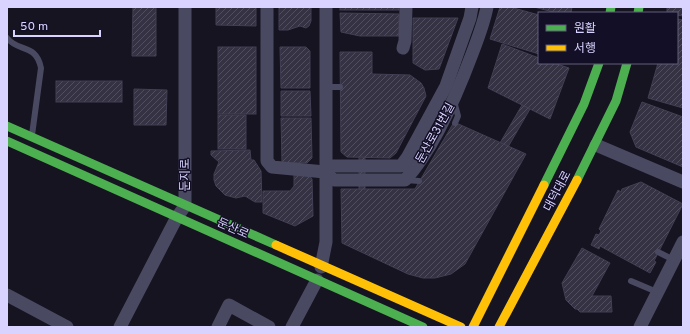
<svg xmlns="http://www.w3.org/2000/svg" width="690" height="334" viewBox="0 0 690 334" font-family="Overpass,'Noto Sans KR',sans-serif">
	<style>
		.building { fill: url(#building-hatch); stroke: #433f54 }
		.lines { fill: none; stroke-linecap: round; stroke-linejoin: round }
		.lane { stroke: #4a4962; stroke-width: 6 }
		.street { stroke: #4a4962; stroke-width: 13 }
		.fast { stroke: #4caf50; stroke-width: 9 }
		.slow { stroke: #ffc107; stroke-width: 9 }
		.labels { text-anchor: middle; stroke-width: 3; stroke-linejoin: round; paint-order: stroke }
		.street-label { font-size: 12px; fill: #d9d4ff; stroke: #130f26 }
	</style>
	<defs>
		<pattern id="building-hatch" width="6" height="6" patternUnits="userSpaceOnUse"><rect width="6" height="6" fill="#343243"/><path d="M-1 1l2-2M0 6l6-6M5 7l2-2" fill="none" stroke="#514f5f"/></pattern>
	</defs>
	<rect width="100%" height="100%" fill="#161421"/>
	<g class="building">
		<path d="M133,7H156V56H132Z"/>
		<path d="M216,7H256V26L216,25Z"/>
		<path d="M279,7H311V21L309,26L306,28L300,26L288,30H279Z"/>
		<rect x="340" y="7" width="59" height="3"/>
		<path d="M500,7H510L539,15V54L490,39Z"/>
		<path d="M534,7H572L571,13H557Z"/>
		<path d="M667,7H683V16L677,15V13H667Z"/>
		<path d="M340,13L399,14V36H360L341,32Z"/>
		<path d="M413,18H458L439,69L425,70L413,63Z"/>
		<path d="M677,19L683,20V108L648,98L658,63H677Z"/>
		<path d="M502,44L539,58V63H554L569,68L550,119L488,88Z"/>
		<rect x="218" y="47" width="38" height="67"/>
		<path d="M280,47H306L310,51V88H281Z"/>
		<path d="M340,52H372V74L410,75L421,83L424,88L426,96L396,153L390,158L347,157L341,152Z"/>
		<rect x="56" y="81" width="66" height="21"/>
		<path d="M134,89L167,90L166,125H134Z"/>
		<path d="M281,91H310L311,116H281Z"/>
		<path d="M642,102L683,117V167L636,147L630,132Z"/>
		<path d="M522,105L530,109L508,147L500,143Z"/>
		<rect x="218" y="115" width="28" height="34"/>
		<path d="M281,118H311L312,158L307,163H282Z"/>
		<path d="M454,122L526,154L465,264L451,274L435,278H423L408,274L342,243L341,189H415Z"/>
		<path d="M250,150L251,160H254L261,171L262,202H255L245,196L236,198L225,195L216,186L214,180V174L219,162L211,155V151Z"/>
		<rect x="359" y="157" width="6" height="32"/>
		<path d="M294,173H307L312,179L313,216L295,226L263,213V191H290L294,186Z"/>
		<path d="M641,182L683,204L654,261L656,262L650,273L600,246L599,249L591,245L596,234L599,235L601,231L599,229L618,190L621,192L622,189Z"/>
		<path d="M582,248L610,263L592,296H611L612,312H580L577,309H575L566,300L562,283Z"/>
	</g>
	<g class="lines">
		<g class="lane">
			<path d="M7,38C19,53 36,43 41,68L32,135"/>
			<path d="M326,87H340"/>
			<path d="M454,101L458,116L455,123"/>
			<path d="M406,180L419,181"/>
			<path d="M658,252L674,260"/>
			<path d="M631,281L657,292"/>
		</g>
		<g class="street">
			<path d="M267,7V161L272,167L325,172"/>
			<path d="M403,48L405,41L406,7"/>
			<path d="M596,145L683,182"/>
			<path d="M325,172L334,180H405C434,149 457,94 472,54C478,38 484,23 487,7"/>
			<path d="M325,172L333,166H401L407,158L446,86L470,18L472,7"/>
			<path d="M321,267L326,242V7"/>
			<path d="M7,295L67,327"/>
			<path d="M120,327L177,217L185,206V7"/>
			<path d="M218,327L229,305L269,327"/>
			<path d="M292,327L317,280"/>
			<path d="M640,327L683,242"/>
		</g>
		<g class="fast">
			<path d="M610,13L611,7"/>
			<path d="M638,13L639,7"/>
			<path d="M7,126L276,245"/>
			<path d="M7,141L423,327"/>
			<path d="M577,180L616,101L627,63"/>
			<path d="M544,185L584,104L599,63"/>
		</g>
		<g class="slow">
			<path d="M276,245L461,327"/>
			<path d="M473,327L544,185"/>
			<path d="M499,327L577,180"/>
		</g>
	</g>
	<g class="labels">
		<g class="street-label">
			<text transform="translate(435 133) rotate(-61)" y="4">둔산로31번길</text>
			<text transform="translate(185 175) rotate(-90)" y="4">둔지로</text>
			<text transform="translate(557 191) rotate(-62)" y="4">대덕대로</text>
			<text transform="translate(233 228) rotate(24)" y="4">둔산로</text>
		</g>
	</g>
	<rect width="690" height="334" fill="none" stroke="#d9d4ff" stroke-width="16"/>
	<rect x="538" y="12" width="140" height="52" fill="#130f26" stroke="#625e7d"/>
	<rect x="546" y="25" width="20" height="6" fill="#4caf50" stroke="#625e7d"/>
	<text x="574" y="32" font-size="12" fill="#d9d4ff">원활</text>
	<rect x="546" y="45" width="20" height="6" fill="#ffc107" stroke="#625e7d"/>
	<text x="574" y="52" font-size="12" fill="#d9d4ff">서행</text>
	<path d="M14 30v6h86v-6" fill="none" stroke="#d9d4ff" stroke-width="2"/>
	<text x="20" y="30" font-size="12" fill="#d9d4ff" stroke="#130f26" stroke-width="3" paint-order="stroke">50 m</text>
</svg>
